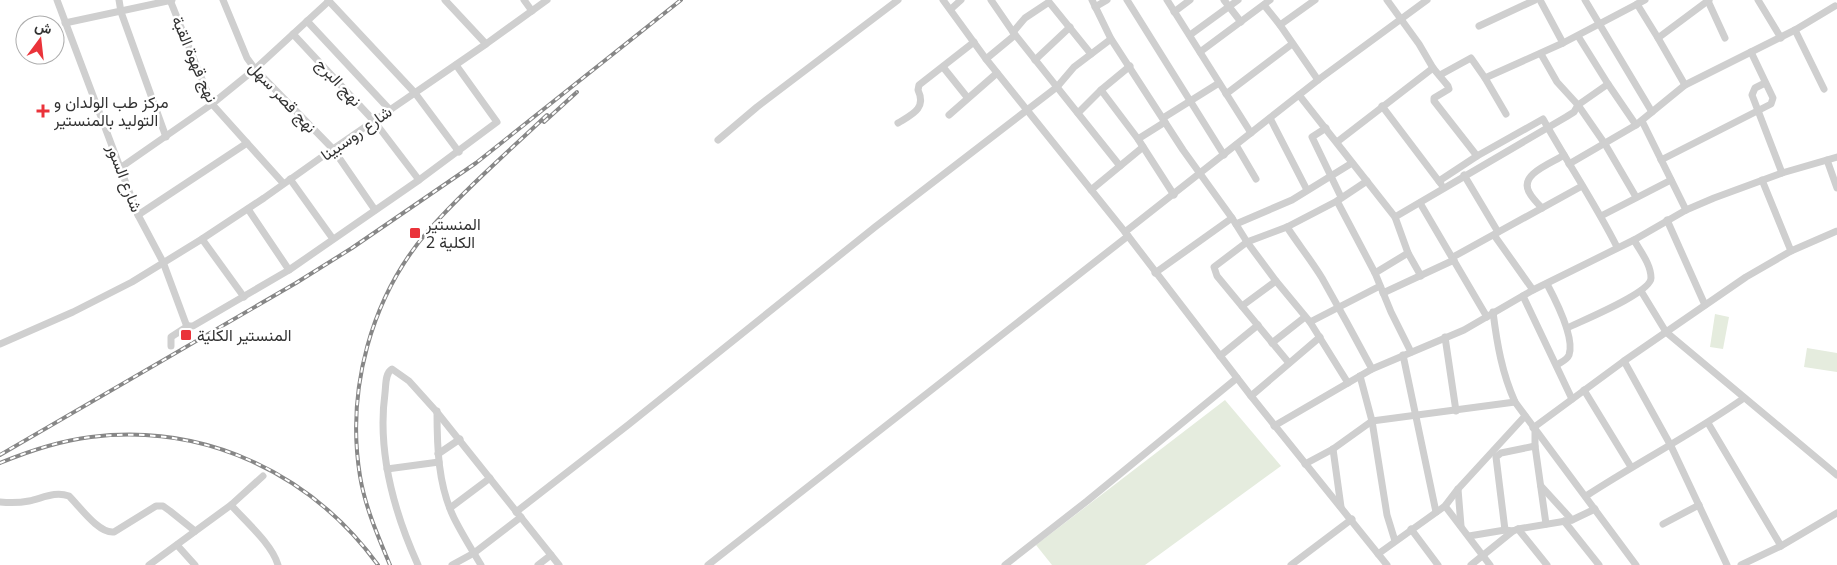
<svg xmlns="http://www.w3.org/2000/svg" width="1837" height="565" viewBox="0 0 1837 565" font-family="'Noto Sans',Vazirmatn,sans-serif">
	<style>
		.grass { fill: #e5ecde }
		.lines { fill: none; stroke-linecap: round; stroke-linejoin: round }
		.minor { stroke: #cfcfcf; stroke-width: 7 }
		.rail-casing { stroke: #878787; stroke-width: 4 }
		.rail { stroke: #fff; stroke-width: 2; stroke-dasharray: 5.5; stroke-linecap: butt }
		.poi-dot { fill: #ea333a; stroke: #fff; stroke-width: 2 }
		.labels { text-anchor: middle; stroke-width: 5; stroke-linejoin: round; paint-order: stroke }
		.street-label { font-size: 16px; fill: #323232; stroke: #fff }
		.poi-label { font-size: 16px; fill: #323232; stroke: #fff; text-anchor: start }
	</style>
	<rect width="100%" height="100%" fill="#fff"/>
	<g class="grass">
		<path d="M1715,314L1729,317L1723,349L1710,347Z"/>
		<path d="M1807,348L1837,353V372L1804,367Z"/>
		<path d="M1225,400L1281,466L1145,565H1052L1036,545Z"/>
	</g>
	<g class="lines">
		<g class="minor">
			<path d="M57,0L138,215L163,262L186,324L188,326"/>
			<path d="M119,0L121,12L166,137"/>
			<path d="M170,0L212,104L283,183"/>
			<path d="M223,0L247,58L255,69L333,149L375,210"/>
			<path d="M328,0L415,93L459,152"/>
			<path d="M445,0L486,44"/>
			<path d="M524,0L532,11"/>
			<path d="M943,0L986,59L1125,232L1251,396L1387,565"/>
			<path d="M991,0L1013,32L1120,166"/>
			<path d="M1092,0L1111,39L1183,150L1232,218L1247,242L1276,281L1310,322L1348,383"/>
			<path d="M1127,0L1224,155"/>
			<path d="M1167,0L1251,133"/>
			<path d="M1224,0L1241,22"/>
			<path d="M1387,0L1419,44L1433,68L1448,86L1449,89L1434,98V101L1477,156"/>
			<path d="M1540,0L1563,43"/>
			<path d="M1585,0L1652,112"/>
			<path d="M1758,0L1781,38"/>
			<path d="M1708,1L1725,38"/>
			<path d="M1637,4L1658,38L1685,85"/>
			<path d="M1264,5L1280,25L1318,80"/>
			<path d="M1095,7L1107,0"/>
			<path d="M951,9L961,0"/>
			<path d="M1174,12L1190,0"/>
			<path d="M307,21L390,110"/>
			<path d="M65,23L172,0"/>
			<path d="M1280,25L1315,0"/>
			<path d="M1479,26L1535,0"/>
			<path d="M1795,30L1824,89"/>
			<path d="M1013,32L1025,18L1049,2L1091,54"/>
			<path d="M293,34L374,121L419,180"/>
			<path d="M1190,35L1238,0"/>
			<path d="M1578,36L1608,84L1636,125"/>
			<path d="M1658,38L1709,0"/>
			<path d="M1200,52L1270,0"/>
			<path d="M1541,54L1557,82L1578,105L1605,144L1636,197"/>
			<path d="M986,59L1015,35"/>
			<path d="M1035,60L1070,27"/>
			<path d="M943,67L967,97"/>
			<path d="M1440,75L1471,58L1485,78L1563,43L1645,0"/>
			<path d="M1485,78L1506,114"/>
			<path d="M1765,83L1755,88L1752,95L1782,173"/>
			<path d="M1101,90L1138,139L1174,195"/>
			<path d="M1226,94L1292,44"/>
			<path d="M1299,95L1395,217L1408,253L1421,276"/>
			<path d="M1382,106L1441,184"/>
			<path d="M1078,113L1101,90L1130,66"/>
			<path d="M949,115L997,73"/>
			<path d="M1163,118L1219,83"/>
			<path d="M1270,118L1307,190"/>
			<path d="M1642,121L1686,210"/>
			<path d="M898,123C911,115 927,109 918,90L919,85L974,42"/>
			<path d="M1326,128L1312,137L1341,197"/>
			<path d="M1138,139L1165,122"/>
			<path d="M718,140L757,107L898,0"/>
			<path d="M1337,142L1433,68"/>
			<path d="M1236,145L1256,179"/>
			<path d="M1661,160L1771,104L1773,98L1751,52"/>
			<path d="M1827,160L1837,188"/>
			<path d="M1569,164L1636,125L1685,85L1795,30L1835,6"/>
			<path d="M120,168L212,104L255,69L329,1"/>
			<path d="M1464,175L1498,232"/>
			<path d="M290,179L333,239"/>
			<path d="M1762,180L1791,251"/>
			<path d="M1439,181L1477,156L1543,119C1567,162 1595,203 1617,247"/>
			<path d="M1091,190L1143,147"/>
			<path d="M1337,201L1375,273L1391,312L1411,352"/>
			<path d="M1420,203L1487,317"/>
			<path d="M1542,208C1537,203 1532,198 1529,192C1519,174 1552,163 1564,155"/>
			<path d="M248,209L289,270"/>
			<path d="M138,215L247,143"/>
			<path d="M1601,216L1671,180"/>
			<path d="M1395,217L1566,117L1574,112L1578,105L1608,84"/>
			<path d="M1667,220L1705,305"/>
			<path d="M1236,224L1292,200L1352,163"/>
			<path d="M1287,227C1298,244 1311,260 1322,278C1339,308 1356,339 1372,369"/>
			<path d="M1125,232L1318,80L1427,0"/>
			<path d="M1494,235L1533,290"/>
			<path d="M202,239L244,297"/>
			<path d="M1453,257L1582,186"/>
			<path d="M1155,273L1232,218"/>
			<path d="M1375,273L1408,253"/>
			<path d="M1547,284C1555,299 1575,338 1569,355C1567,360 1561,362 1557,365"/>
			<path d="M1641,291L1666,332L1837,475"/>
			<path d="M1383,293L1454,260"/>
			<path d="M1523,296L1572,399"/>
			<path d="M1242,306L1276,281"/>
			<path d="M1493,312C1497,344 1502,373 1515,402L1636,565"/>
			<path d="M1310,322L1380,286"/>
			<path d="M1567,328C1581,321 1651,293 1651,278C1651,264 1640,251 1634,240"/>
			<path d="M1445,337L1456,411"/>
			<path d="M1272,343L1305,317"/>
			<path d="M0,344L73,312L132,282L202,239L264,198L333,149L486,44L547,0"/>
			<path d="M171,346V337L188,326H193L289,270L419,180L497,122L456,65"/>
			<path d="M1403,355L1436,512"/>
			<path d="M1220,356L1258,325"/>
			<path d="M1624,361L1671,446L1727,565"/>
			<path d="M1289,363L1217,276L1214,267L1247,242L1287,227L1337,201L1367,181"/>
			<path d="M1360,376L1372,421L1387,515L1395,541"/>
			<path d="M1584,390L1631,467"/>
			<path d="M1251,396L1320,337"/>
			<path d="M437,411C437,447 438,485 454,518C462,534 472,550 481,565"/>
			<path d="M1708,423L1781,546"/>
			<path d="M1274,426L1372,369L1464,330L1533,290L1634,240L1686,210L1714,198L1782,173L1837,157"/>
			<path d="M1533,428L1624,361L1746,277L1791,251L1837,231"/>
			<path d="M1535,430V446L1546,524"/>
			<path d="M1333,449L1341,507"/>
			<path d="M438,454L460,439"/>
			<path d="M1305,464L1333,449L1372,421L1515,402"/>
			<path d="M387,469L439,462"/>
			<path d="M1541,486L1572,520"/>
			<path d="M1458,489L1461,526"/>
			<path d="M1586,496C1638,462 1693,434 1744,398"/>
			<path d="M0,502C10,503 19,503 29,501C43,498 55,491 69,496C80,507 99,534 114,532L156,506H163L170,511L195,531"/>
			<path d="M231,505C246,522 272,544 278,565"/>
			<path d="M1445,506L1490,565"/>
			<path d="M450,508L490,478"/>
			<path d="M516,512L628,425L875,227L1057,87L1074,67L1111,39"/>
			<path d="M1564,521L1599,565"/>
			<path d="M1663,524L1699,505"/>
			<path d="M1411,529L1438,565"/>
			<path d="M1518,529L1547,565"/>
			<path d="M1505,530L1496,457L1501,453L1535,446"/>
			<path d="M1469,536L1505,530L1513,531L1518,529L1572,520L1595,509"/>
			<path d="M177,545L195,565"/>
			<path d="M1378,554L1445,506L1458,489L1525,416"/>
			<path d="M149,565L231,505L263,476"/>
			<path d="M418,565C394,512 377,452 385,393C386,385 385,373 392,369L409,381L436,411L559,565"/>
			<path d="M452,565L474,553L521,517"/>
			<path d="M538,565L551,555"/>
			<path d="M708,565L1128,236"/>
			<path d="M1005,565L1087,501L1237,378"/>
			<path d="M1291,565L1352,519"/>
			<path d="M1471,565L1513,531"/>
			<path d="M1741,565L1781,546L1837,513"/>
		</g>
		<defs>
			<g id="rail">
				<path d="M544,122L577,92"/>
				<path d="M0,455L296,283L352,248L476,163L681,0"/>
				<path d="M0,463C29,451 59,441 91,437C204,423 311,473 378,565"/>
				<path d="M390,565C378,536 365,507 360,476C346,390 371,297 428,231C464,190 507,153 547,115"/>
			</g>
		</defs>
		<use href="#rail" class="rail-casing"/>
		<use href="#rail" class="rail"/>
	</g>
	<g class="poi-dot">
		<path d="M40.5 103.5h5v5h5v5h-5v5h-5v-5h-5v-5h5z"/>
		<rect x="409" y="227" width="12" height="12" rx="2.5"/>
		<rect x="180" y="329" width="12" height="12" rx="2.5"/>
	</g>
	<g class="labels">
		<g class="street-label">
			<text transform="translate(195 59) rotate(67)" y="6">نهج قهوة القبة</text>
			<text transform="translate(339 82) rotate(47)" y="6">نهج البرج</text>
			<text transform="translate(283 97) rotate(47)" y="6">نهج قصر سهل</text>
			<text transform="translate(356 133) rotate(-35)" y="6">شارع روسبينا</text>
			<text transform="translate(125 178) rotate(69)" y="6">شارع السور</text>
		</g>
		<g class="poi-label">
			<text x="54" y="108">مركز طب الولدان و<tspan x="54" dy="18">التوليد بالمنستير</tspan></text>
			<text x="426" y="230">المنستير<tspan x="426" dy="18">الكلية 2</tspan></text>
			<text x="197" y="341">المنستير الكلية</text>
		</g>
	</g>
	<g transform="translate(40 40) rotate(15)"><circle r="24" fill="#ffffff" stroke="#adadad"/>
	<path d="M0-4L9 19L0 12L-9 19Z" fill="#ea333a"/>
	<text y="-8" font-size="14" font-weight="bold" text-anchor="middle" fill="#323232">ش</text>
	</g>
</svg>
